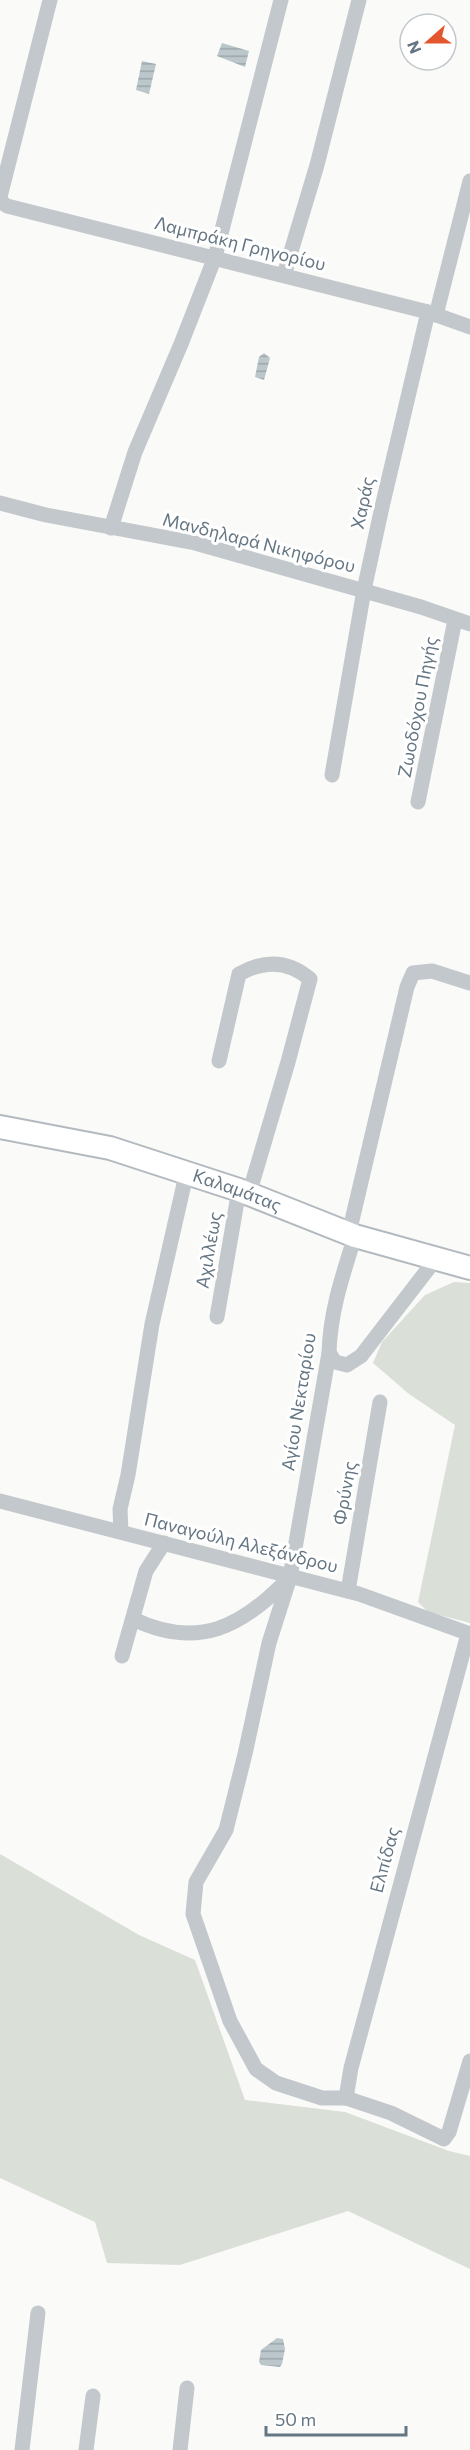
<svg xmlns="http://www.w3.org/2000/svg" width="470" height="2450" viewBox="0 0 470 2450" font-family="Commissioner,sans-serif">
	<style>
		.green { fill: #dadfd7 }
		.water { fill: url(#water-rules) }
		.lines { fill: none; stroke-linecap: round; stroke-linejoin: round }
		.secondary-casing { stroke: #b3babf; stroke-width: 26 }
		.street { stroke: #c3c8cc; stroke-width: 15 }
		.secondary { stroke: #fff; stroke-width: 22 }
		.labels { text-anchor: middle; stroke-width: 6; stroke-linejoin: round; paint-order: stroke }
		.street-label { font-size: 18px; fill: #657683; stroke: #fff }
	</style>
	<defs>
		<pattern id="water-rules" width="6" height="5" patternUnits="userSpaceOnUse" patternTransform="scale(1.5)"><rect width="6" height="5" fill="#bbc7cb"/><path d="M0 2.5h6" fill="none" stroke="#9ca6aa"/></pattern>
	</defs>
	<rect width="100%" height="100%" fill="#fafaf8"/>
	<g class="green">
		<path d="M454,1282L470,1283V1623L428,1612L418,1602L455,1425L409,1394L373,1363L382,1342L425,1295Z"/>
		<path d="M0,1854L139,1935L195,1960L245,2100L345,2112L449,2151L470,2156V2269L348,2211L180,2265L107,2263L95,2222L0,2178Z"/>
	</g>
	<g class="water">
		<path d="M222,43L249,51L245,67L217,56Z"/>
		<path d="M142,61L156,64L149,94L136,90Z"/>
		<path d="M264,353L270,358L264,380L255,377L259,357Z"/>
		<path d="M277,2338L283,2339L285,2349L282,2364L280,2367L261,2365L259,2362L261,2350Z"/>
	</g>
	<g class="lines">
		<defs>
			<g id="secondary">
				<path id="s1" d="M0,1127L110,1148L239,1190L355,1236L470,1268"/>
			</g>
		</defs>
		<use href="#secondary" class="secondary-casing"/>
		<g class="street">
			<path d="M0,197L50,0"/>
			<path d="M0,201L7,206L428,312L470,327"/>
			<path d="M284,275L317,165L359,0"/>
			<path d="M436,315L470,181"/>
			<path d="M0,503L46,515L195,543L421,607L470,624"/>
			<path d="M111,528L135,452L181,344L215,257L281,0"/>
			<path d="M332,775L364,590L382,507L428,312"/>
			<path d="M418,802L455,620"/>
			<path d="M219,1061L239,974C264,960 288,960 310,979L288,1062L249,1194"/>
			<path d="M349,1233L407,987L413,973L432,971L470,983"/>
			<path d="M355,1236C343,1274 330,1312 329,1353L290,1577L269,1643L245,1754L226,1830L196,1882L193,1914L230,2021L256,2069L276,2083L322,2098H346L391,2113L444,2139L449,2132L470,2061"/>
			<path d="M217,1317L239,1190"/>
			<path d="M329,1353L335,1362L347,1365L361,1356L435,1260"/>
			<path d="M0,1501L359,1594L470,1634"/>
			<path d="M121,1532L120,1509L128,1475L152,1324L187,1171"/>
			<path d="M348,1591L380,1402"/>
			<path d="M133,1619C198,1650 242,1627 288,1579"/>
			<path d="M122,1656L146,1571L164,1543"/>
			<path d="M346,2098L351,2068L468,1634"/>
			<path d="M22,2450L38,2313"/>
			<path d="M86,2450L93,2396"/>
			<path d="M180,2450L187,2388"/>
		</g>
		<use href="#secondary" class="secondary"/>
	</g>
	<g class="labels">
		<g class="street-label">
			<text transform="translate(240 244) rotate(14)" y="6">Λαμπράκη Γρηγορίου</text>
			<text transform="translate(363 503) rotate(-78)" y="6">Χαράς</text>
			<text transform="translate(259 543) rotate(14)" y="6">Μανδηλαρά Νικηφόρου</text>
			<text transform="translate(418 707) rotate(-79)" y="6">Ζωοδόχου Πηγής</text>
			<text dy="6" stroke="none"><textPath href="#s1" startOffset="246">Καλαμάτας</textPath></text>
			<text transform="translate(209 1250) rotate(-80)" y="6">Αχιλλέως</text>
			<text transform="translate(299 1402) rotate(-81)" y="6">Αγίου Νεκταρίου</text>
			<text transform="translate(345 1493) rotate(-80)" y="6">Φρύνης</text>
			<text transform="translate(241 1543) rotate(14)" y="6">Παναγούλη Αλεξάνδρου</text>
			<text transform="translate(385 1860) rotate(-75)" y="6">Ελπίδας</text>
		</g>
	</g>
	<g transform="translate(428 42) rotate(249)"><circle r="28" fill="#ffffff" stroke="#c1c8cd" stroke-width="1.5"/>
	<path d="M0-4.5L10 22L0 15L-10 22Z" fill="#e4572e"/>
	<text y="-9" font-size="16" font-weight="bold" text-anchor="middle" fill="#657683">N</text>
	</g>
	<path d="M266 2426v9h140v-9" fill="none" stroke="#657683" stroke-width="3"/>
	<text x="275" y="2426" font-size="18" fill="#657683" stroke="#ffffff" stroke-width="4.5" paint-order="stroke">50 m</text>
</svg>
